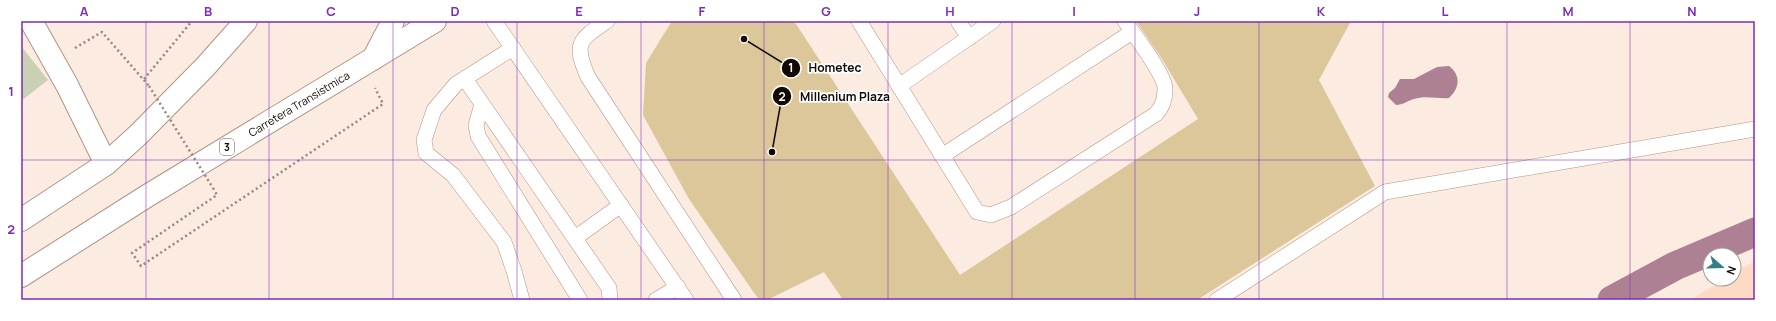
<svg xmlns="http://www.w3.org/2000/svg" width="1776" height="321" viewBox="0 0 1776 321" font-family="Manrope,sans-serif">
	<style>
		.built { fill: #fddac4 }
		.green { fill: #cad0b3 }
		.water { fill: #ae8094 }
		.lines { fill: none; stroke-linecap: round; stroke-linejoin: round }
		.canal { stroke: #ae8094; stroke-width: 29 }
		.building { fill: #dcc79b }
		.lane-casing { stroke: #af9584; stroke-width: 16 }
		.street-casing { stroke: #af9584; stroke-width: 24 }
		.primary-casing { stroke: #af9584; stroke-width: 24 }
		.path { stroke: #95877f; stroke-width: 2.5; stroke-dasharray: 2 3; stroke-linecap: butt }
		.lane { stroke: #fff; stroke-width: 15 }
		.street { stroke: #fff; stroke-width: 22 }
		.primary { stroke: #fff; stroke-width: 22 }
		.path-bridge { stroke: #95877f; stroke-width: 2.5; stroke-dasharray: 2 3; stroke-linecap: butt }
		.grid { fill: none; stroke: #7b2cbf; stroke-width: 1; stroke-opacity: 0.55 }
		.labels { text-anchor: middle; stroke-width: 3.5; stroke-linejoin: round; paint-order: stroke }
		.shield { fill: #fff; stroke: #59534f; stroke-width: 1 }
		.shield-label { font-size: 10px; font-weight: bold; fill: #120904 }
		.street-label { font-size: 11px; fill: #120904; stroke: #fff }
		.leader { fill: none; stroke: #120904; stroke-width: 1.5 }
		.callout-dot { fill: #120904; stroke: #fff; stroke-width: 1.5 }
		.mark-label { font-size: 12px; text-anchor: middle; font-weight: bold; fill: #fff }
		.callout-label { font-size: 12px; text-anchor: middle; font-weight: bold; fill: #120904; stroke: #fff; stroke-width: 3.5; stroke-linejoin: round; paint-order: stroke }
		.neatline { fill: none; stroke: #7b2cbf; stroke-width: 1.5 }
		.grid-label { font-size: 13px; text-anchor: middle; font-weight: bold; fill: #7b2cbf }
	</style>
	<rect width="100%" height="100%" fill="#fcebe1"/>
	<path class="built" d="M1755,261V300H1690L1725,279H1734V273Z"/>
	<path class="green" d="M21,46L48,80L21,101Z"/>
	<path class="water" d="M1449,66C1461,75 1460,88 1449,98C1438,99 1425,95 1414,99C1407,101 1403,105 1396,105L1388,97L1389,93L1395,88L1400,79H1414L1437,67Z"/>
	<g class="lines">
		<path class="canal" d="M1612,300L1675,266L1755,232"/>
	</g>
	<path class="building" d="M672,21H792L796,24L960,275L1198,119L1162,59L1136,21H1351L1319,80L1375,186L1197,300H843L824,272L767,300H759L689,199L643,115L646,63Z"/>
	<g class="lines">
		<defs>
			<g id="lane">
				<path d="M494,21L686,300"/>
				<path d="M607,21C579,40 573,43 588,77L734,300"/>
				<path d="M859,21L977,212L991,215L1011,207L1156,114C1163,106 1165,99 1165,88C1164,73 1134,35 1125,21"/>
				<path d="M958,21L969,38"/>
				<path d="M513,48L456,84L434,110L424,140L426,153L453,175L504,242L514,271L522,300"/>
				<path d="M465,79L609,288L610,300"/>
				<path d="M899,86L993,21"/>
				<path d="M482,104L476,125L478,136L580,300"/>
				<path d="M942,156L1132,32"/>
				<path d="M575,238L621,205"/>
				<path d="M656,300L678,287"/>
				<path d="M1217,300L1385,192L1755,129"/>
			</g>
			<path id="street" d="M31,21L67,85L106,164"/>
			<g id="primary">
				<path d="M373,59L393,21"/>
				<path d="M21,220L106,164L138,135L205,67L246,21"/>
				<path d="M21,276L147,196L435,21"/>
			</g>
		</defs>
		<use href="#lane" class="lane-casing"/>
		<use href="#street" class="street-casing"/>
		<use href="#primary" class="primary-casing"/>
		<g class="path">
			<path d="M75,48L102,32L149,86"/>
			<path d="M144,79L192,21"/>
			<path d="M213,188L217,195L132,253L141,266L383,104L375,88"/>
		</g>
		<use href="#lane" class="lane"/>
		<use href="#street" class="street"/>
		<use href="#primary" class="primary"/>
		<path class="path-bridge" d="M149,86L213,188"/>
	</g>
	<path class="grid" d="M146,21V300M269,21V300M393,21V300M517,21V300M641,21V300M764,21V300M888,21V300M1012,21V300M1135,21V300M1259,21V300M1383,21V300M1507,21V300M1630,21V300M21,160H1755"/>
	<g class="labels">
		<rect class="shield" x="220" y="139" width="14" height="16" rx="3"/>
		<g class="shield-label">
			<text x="227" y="151">3</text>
		</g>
		<g class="street-label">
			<text transform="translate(299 104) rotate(-31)" y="4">Carretera Transístmica</text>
		</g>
	</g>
	<path class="leader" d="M744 39L791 68M772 152L782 96"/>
	<g class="callout-dot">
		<circle cx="744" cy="39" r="4"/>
		<circle cx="772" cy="152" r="4"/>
		<circle cx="791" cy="68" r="10"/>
		<circle cx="782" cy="96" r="10"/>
	</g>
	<g class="mark-label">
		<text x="791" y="72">1</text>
		<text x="782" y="101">2</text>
	</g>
	<g class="callout-label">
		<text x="835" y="72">Hometec</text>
		<text x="845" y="101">Millenium Plaza</text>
	</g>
	<rect width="1776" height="321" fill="none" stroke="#ffffff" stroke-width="44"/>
	<g transform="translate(1722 267) rotate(110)"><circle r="19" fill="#ffffff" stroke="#a09d9b"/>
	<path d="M0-3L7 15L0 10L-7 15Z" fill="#377d88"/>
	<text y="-6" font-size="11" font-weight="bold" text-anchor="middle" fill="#120904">N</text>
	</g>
	<rect x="22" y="22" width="1732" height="277" class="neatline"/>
	<g class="grid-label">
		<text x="84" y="16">A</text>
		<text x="208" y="16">B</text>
		<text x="331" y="16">C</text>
		<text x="455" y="16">D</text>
		<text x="579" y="16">E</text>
		<text x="702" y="16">F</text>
		<text x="826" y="16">G</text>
		<text x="950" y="16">H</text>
		<text x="1074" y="16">I</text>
		<text x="1197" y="16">J</text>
		<text x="1321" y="16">K</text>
		<text x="1445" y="16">L</text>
		<text x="1568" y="16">M</text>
		<text x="1692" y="16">N</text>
		<text x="11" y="96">1</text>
		<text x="11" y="234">2</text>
	</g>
</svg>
